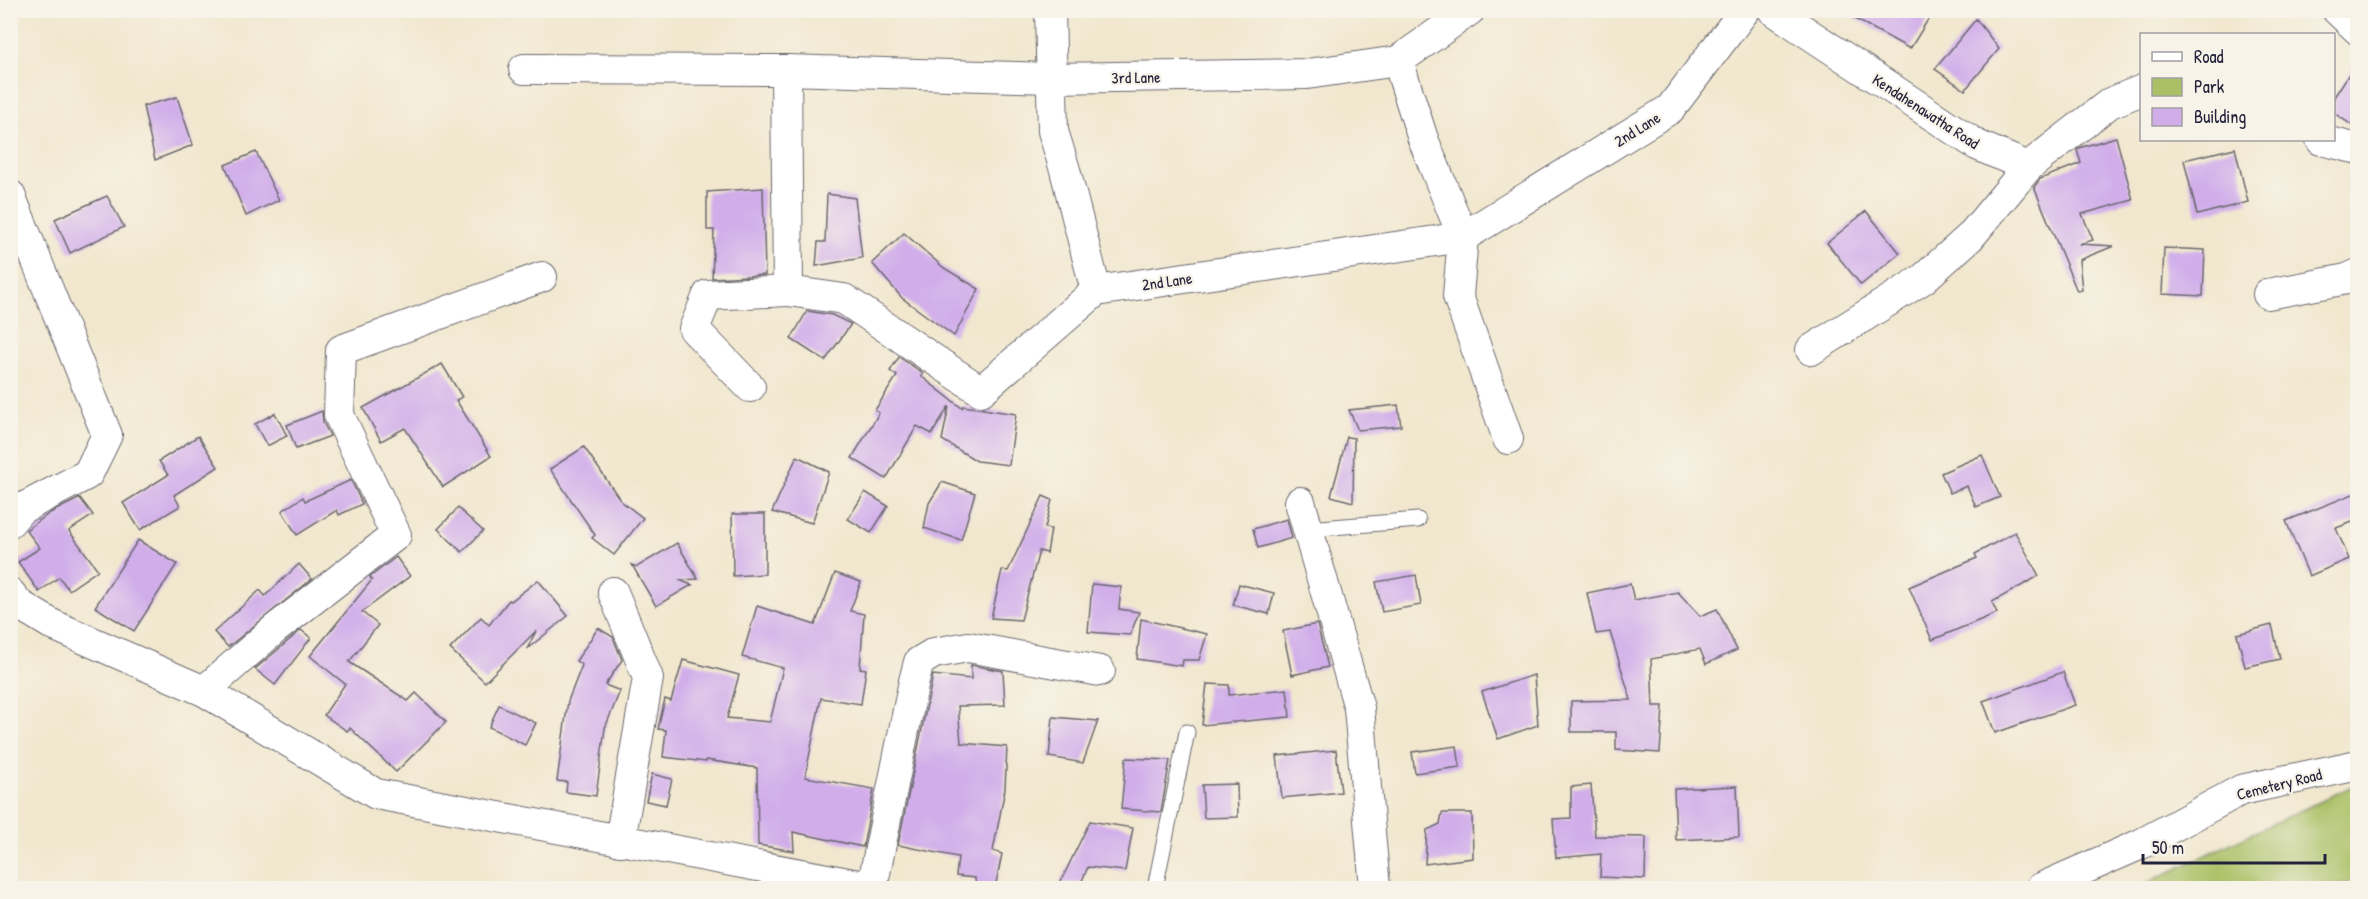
<svg xmlns="http://www.w3.org/2000/svg" width="2368" height="899" viewBox="0 0 2368 899" font-family="'Patrick Hand',sans-serif">
	<style>
		.green { fill: #aac065; stroke: #667150; stroke-width: 1.5 }
		.building { fill: #d1aeea }
		.lines { fill: none; stroke-linecap: round; stroke-linejoin: round }
		.lane-casing { stroke: #6a676e; stroke-width: 17 }
		.street-casing { stroke: #6a676e; stroke-width: 32 }
		.lane { stroke: #fff; stroke-width: 15 }
		.street { stroke: #fff; stroke-width: 30 }
		.labels { text-anchor: middle; stroke-width: 4.5; stroke-linejoin: round; paint-order: stroke }
		.street-label { font-size: 16px; fill: #22223b; stroke: #f7f3e8 }
	</style>
	<rect width="100%" height="100%" fill="#f7f3e8"/>
	<filter id="ink" filterUnits="userSpaceOnUse"><feTurbulence type="fractalNoise" baseFrequency=".0167" numOctaves="2"/><feDisplacementMap in="SourceGraphic" scale="12" xChannelSelector="R" yChannelSelector="G"/><feConvolveMatrix kernelMatrix="1 2 1 2 8 2 1 2 1" color-interpolation-filters="sRGB"/></filter>
	<filter id="wash" filterUnits="userSpaceOnUse"><feTurbulence type="fractalNoise" baseFrequency=".008" numOctaves="4" result="noise"/><feDisplacementMap in="SourceGraphic" scale="24" xChannelSelector="R" yChannelSelector="G"/><feGaussianBlur stdDeviation="1.35" result="paint"/><feColorMatrix in="noise" values="0 0 0 0 0 0 0 0 0 0 0 0 0 0 0 0 0 1.4 0 .05"/><feComposite in="paint" operator="in"/></filter>
	<g filter="url(#wash)">
		<rect width="100%" height="100%" fill="#f1e7ce"/>
		<path class="green" d="M2357,784V881L2323,888H2136Z"/>
		<g id="blocks">
			<g class="building">
				<path d="M1839,10H1934L1910,49Z"/>
				<path d="M1976,19L1999,49L1965,90L1935,69Z"/>
				<path d="M2358,60V129L2334,113V97Z"/>
				<path d="M177,97L193,145L155,160L143,106Z"/>
				<path d="M2116,137L2133,200L2082,214L2093,240L2079,244L2114,246L2079,260L2082,290L2077,291L2034,187L2040,179L2081,163L2077,150L2082,147Z"/>
				<path d="M2235,148L2248,202L2197,215L2184,160Z"/>
				<path d="M256,152L279,200L246,216L225,165Z"/>
				<path d="M763,188L765,275L712,278L714,230H707V192Z"/>
				<path d="M827,194L855,198L862,258L816,266L818,242H825Z"/>
				<path d="M107,196L124,227L70,253L55,219Z"/>
				<path d="M1866,211L1900,253L1861,285L1827,243Z"/>
				<path d="M904,233L944,268L979,289L954,336L902,298L872,263Z"/>
				<path d="M2164,248L2205,250L2203,296L2162,294Z"/>
				<path d="M807,311L832,315L851,324L825,361L791,339Z"/>
				<path d="M899,357L923,373L921,376L962,408L963,406L1016,414L1009,465L977,461L942,440L949,406L932,434L917,426L886,479L852,458L879,413L875,410L897,376L890,371Z"/>
				<path d="M442,364L462,397L456,400L491,456L443,487L405,428L381,441L363,408Z"/>
				<path d="M1398,405L1401,426L1358,430L1349,410Z"/>
				<path d="M322,411L323,422L330,436L296,449L287,425Z"/>
				<path d="M275,413L287,436L267,446L255,424Z"/>
				<path d="M198,436L218,467L174,495L180,506L140,530L123,503L168,475L159,461Z"/>
				<path d="M1347,437L1354,438L1353,502L1331,496Z"/>
				<path d="M584,447L621,501L643,518L614,555L592,538L595,535L550,469Z"/>
				<path d="M1982,455L2000,497L1976,507L1967,486L1950,493L1941,473Z"/>
				<path d="M797,456L829,472L812,523L772,512Z"/>
				<path d="M351,480L362,504L339,515L337,510L297,535L282,511L303,497L305,501Z"/>
				<path d="M942,482L975,493L961,540L924,528L929,503Z"/>
				<path d="M865,492L888,506L871,533L848,519Z"/>
				<path d="M2358,492V520L2336,528L2349,559L2309,576L2286,521Z"/>
				<path d="M1043,496L1052,500L1045,528L1051,529L1047,553L1039,551L1021,620L991,618L1002,570L1008,571Z"/>
				<path d="M80,498L93,515L69,531L98,570L69,590L59,577L39,592L18,562L40,548L26,530L50,513Z"/>
				<path d="M458,508L483,531L462,552L438,529Z"/>
				<path d="M732,514H765V574L733,576Z"/>
				<path d="M1287,519L1292,538L1258,548L1253,529Z"/>
				<path d="M2015,532L2039,576L1992,602L1997,613L1932,640L1909,587L1977,558L1975,554Z"/>
				<path d="M138,540L177,564L134,631L95,607Z"/>
				<path d="M677,543L698,579L679,580L692,585L656,606L632,565L637,567Z"/>
				<path d="M396,557L410,576L362,612L378,625L349,662L408,701L416,693L446,722L396,772L350,728L347,731L324,715L345,684L310,656L372,580L370,577Z"/>
				<path d="M299,564L312,579L228,647L214,632L260,590L265,596Z"/>
				<path d="M835,573L861,582L850,611L864,614L860,668L866,669L861,704L821,698L805,777L874,789L863,847L793,832L794,851L758,845L757,768L706,760V762L663,757L666,730L658,729L665,699L671,701L683,660L739,675L727,718L770,722L783,668L742,657L757,606L815,625Z"/>
				<path d="M1416,575L1421,605L1382,612L1376,582Z"/>
				<path d="M538,580L568,616L527,649L536,631L485,682L450,649L481,617L489,625L509,600L511,601Z"/>
				<path d="M1092,584L1121,587L1119,609L1139,612L1130,635L1088,632Z"/>
				<path d="M1239,584L1274,593L1269,614L1233,605Z"/>
				<path d="M1630,584L1634,600L1678,592L1700,616L1717,609L1737,650L1706,664L1700,649L1651,659L1653,706H1663L1660,753L1616,750V732H1571V701L1631,700L1610,632L1596,634L1587,593Z"/>
				<path d="M1141,619L1207,634L1199,660H1183L1182,666L1137,659Z"/>
				<path d="M1317,624L1328,667L1292,675L1283,631Z"/>
				<path d="M2272,625L2280,659L2245,667L2237,634Z"/>
				<path d="M598,628L613,637L622,660L605,685L620,691L605,728L596,796L566,792L567,782L557,781L568,701L582,665L576,661Z"/>
				<path d="M301,630L311,638L275,685L255,669Z"/>
				<path d="M971,665L1003,671L1005,705L958,706L961,743L1007,747L1005,789L993,851L1002,854L995,888H976L975,878L956,876L958,857L898,845L933,675L971,679Z"/>
				<path d="M2063,672L2075,705L1995,733L1983,701Z"/>
				<path d="M1534,675L1538,725L1498,739L1482,692Z"/>
				<path d="M1207,684L1229,685V695L1287,689L1290,717L1202,725Z"/>
				<path d="M499,705L536,723L525,745L489,727Z"/>
				<path d="M1053,717L1098,721L1083,763L1049,757Z"/>
				<path d="M1457,746L1460,767L1415,773L1412,752Z"/>
				<path d="M1336,750L1341,792L1282,798L1277,756Z"/>
				<path d="M1126,758L1170,760L1161,812L1121,809Z"/>
				<path d="M652,774L672,779L666,805L646,801Z"/>
				<path d="M1237,784L1238,817L1204,818L1202,785Z"/>
				<path d="M1591,785L1595,836L1646,837L1645,879L1600,877L1601,854L1556,858L1553,819L1571,818V787Z"/>
				<path d="M1737,786L1739,837L1676,840L1674,789Z"/>
				<path d="M1442,813H1472L1473,858L1425,864L1427,830L1440,824Z"/>
				<path d="M1090,821L1133,828L1125,871L1088,867L1081,883H1060Z"/>
			</g>
		</g>
	</g>
	<g filter="url(#ink)">
		<use href="#blocks" fill-opacity="0" stroke="#6a676e" stroke-width="1.5"/>
		<g class="lines">
			<defs>
				<g id="lane">
					<path d="M1308,529L1418,520"/>
					<path d="M1155,888L1187,732"/>
				</g>
				<g id="street">
					<path d="M1050,10L1053,131L1065,170L1096,291"/>
					<path d="M1773,10L1977,145L2028,167L2110,103L2142,90"/>
					<path d="M2337,10L2358,30"/>
					<path d="M1398,61L1423,139L1463,237L1458,296L1508,439"/>
					<path d="M524,69L786,70L1050,78L1307,74L1398,61L1470,10"/>
					<path d="M786,70L788,291L844,299L981,391L1096,291L1463,237L1670,109L1745,10"/>
					<path d="M2321,140L2358,149"/>
					<path d="M10,195L107,435L88,474L21,509L10,522"/>
					<path d="M2268,294L2347,279L2358,274"/>
					<path d="M1811,350L1923,279L1970,237L2028,167"/>
					<path d="M750,387L694,329L708,295L788,291"/>
					<path d="M1300,502L1359,708L1375,888"/>
					<path d="M613,592L648,678L620,841"/>
					<path d="M10,593L20,605L53,625L204,691L376,794L875,888"/>
					<path d="M204,691L275,629L396,535L339,415L341,350L542,277"/>
					<path d="M872,888L914,681L919,662L934,653L968,647L1100,671"/>
					<path d="M2041,888L2141,844L2241,790L2358,765"/>
				</g>
			</defs>
			<use href="#lane" class="lane-casing"/>
			<use href="#street" class="street-casing"/>
			<use href="#lane" class="lane"/>
			<use href="#street" class="street"/>
		</g>
	</g>
	<g class="labels">
		<g class="street-label">
			<text transform="translate(1136 77) rotate(-1)" y="6">3rd Lane</text>
			<text transform="translate(1926 111) rotate(33)" y="6">Kendahenawatha Road</text>
			<text transform="translate(1637 129) rotate(-32)" y="6">2nd Lane</text>
			<text transform="translate(1167 281) rotate(-8)" y="6">2nd Lane</text>
			<text transform="translate(2279 784) rotate(-14)" y="6">Cemetery Road</text>
		</g>
	</g>
	<rect width="2368" height="899" fill="none" stroke="#f7f3e8" stroke-width="36"/>
	<rect x="2140" y="33" width="195" height="108" fill="#f7f3e8" stroke="#a29fa3" stroke-width="1.5"/>
	<rect x="2152" y="52" width="30" height="9" fill="#ffffff" stroke="#a29fa3" stroke-width="1.5"/>
	<text x="2194" y="63" font-size="18" fill="#22223b">Road</text>
	<rect x="2152" y="78" width="30" height="18" fill="#aac065" stroke="#a29fa3" stroke-width="1.5"/>
	<text x="2194" y="93" font-size="18" fill="#22223b">Park</text>
	<rect x="2152" y="108" width="30" height="18" fill="#d1aeea" stroke="#a29fa3" stroke-width="1.5"/>
	<text x="2194" y="123" font-size="18" fill="#22223b">Building</text>
	<path d="M2143 854v9h182v-9" fill="none" stroke="#22223b" stroke-width="3"/>
	<text x="2152" y="854" font-size="18" fill="#22223b" stroke="#f7f3e8" stroke-width="4.5" paint-order="stroke">50 m</text>
</svg>
